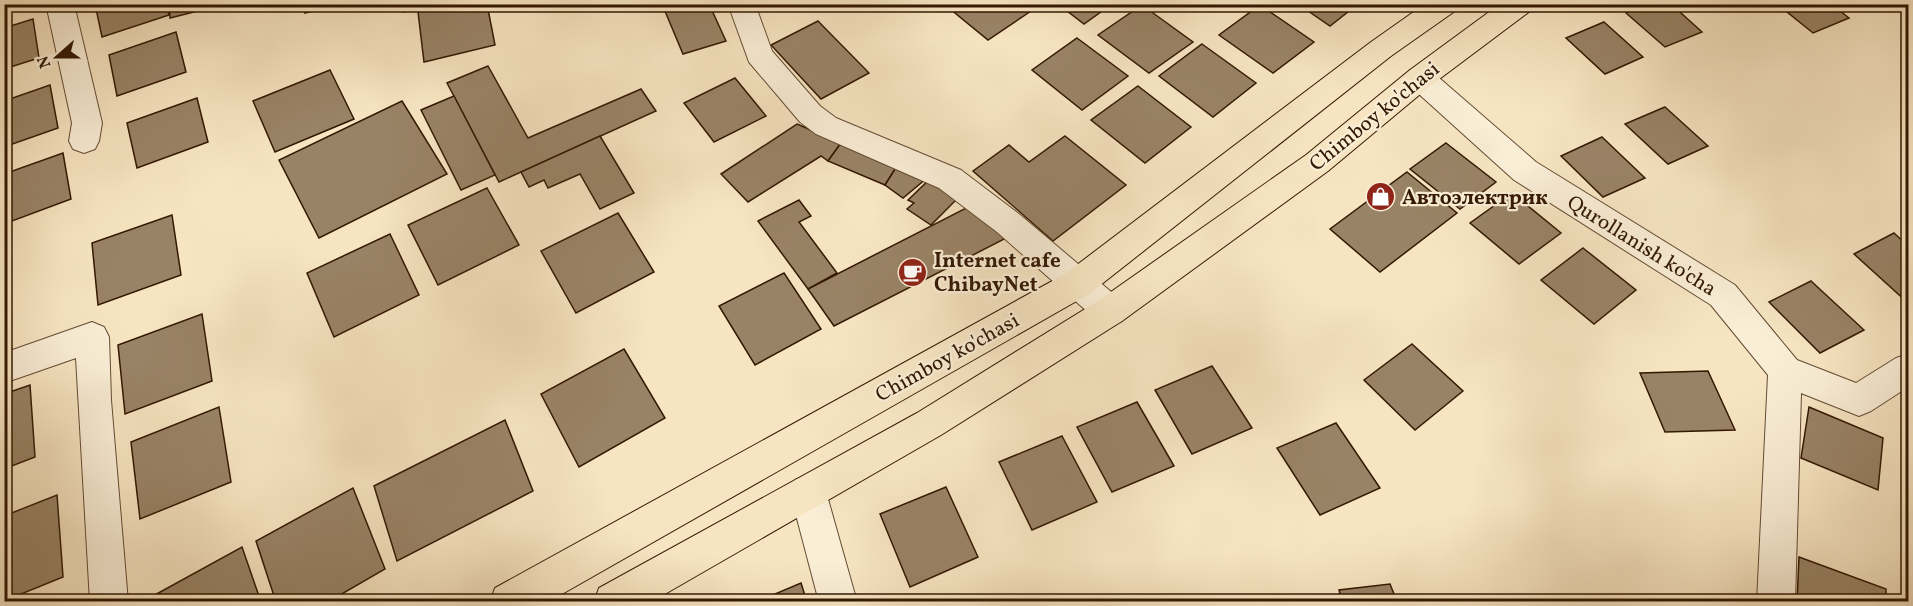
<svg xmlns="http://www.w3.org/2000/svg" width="1913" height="606" viewBox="0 0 1913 606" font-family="Vollkorn,serif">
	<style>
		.building { fill: #998366; stroke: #331802; stroke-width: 1.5 }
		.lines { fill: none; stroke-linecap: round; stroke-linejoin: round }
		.minor-casing { stroke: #644b32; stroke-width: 2 }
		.major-casing { stroke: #331802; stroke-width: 2 }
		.minor { fill: #faeed7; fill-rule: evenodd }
		.major { fill: #f7e5c2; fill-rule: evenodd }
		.labels { text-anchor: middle; stroke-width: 4.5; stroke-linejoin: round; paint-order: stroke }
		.street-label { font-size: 21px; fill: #331802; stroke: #faeed7 }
		.poi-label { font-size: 21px; font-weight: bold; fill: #331802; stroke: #faeed7; text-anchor: start }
	</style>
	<rect width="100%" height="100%" fill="#f7e5c2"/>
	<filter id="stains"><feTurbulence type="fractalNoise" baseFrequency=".00333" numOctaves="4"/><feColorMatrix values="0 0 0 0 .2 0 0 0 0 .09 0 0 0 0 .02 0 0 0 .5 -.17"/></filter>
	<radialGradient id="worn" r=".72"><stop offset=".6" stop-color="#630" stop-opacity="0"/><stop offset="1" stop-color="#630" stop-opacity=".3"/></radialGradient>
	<g class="building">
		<path d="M95,4H166L169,15L102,37Z"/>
		<path d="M169,4H201L202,10L170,18Z"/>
		<path d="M304,4H340L305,13Z"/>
		<path d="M401,4H427L404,12Z"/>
		<path d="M451,4H487L495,45L424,62L418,12Z"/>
		<path d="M662,4H709L726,41L683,54Z"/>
		<path d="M761,4H790L763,11Z"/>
		<path d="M944,4H1028L1034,9L988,40Z"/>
		<path d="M1058,4H1112L1084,24Z"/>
		<path d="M1298,4H1358L1330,26Z"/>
		<path d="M1646,4H1671L1702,32L1665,47L1626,13Z"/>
		<path d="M1777,4H1831L1849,18L1813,33Z"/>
		<path d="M1142,5L1193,42L1149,73L1098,35Z"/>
		<path d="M1260,5L1314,42L1273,73L1219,35Z"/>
		<path d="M33,19L39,58L4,69V28Z"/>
		<path d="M818,21L869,73L821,99L771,45Z"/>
		<path d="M1604,22L1643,57L1605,74L1566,38Z"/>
		<path d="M176,32L186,72L117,96L109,55Z"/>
		<path d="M1077,38L1128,76L1082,110L1032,70Z"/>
		<path d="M1202,44L1256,83L1213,117L1159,76Z"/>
		<path d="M488,66L528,138L641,89L656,111L499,182L447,83Z"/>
		<path d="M330,70L354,119L275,152L253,101Z"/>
		<path d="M735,78L766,116L714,142L684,103Z"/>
		<path d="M50,85L58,128L4,147V101Z"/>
		<path d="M1138,86L1191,127L1145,163L1091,120Z"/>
		<path d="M454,96L495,175L461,190L421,110Z"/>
		<path d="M197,98L208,142L137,168L127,123Z"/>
		<path d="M402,101L447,174L319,238L279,160Z"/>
		<path d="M1665,107L1708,146L1668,164L1625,124Z"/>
		<path d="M797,124L841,143L828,161L821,156L748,202L721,174Z"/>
		<path d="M600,136L634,193L600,209L580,174L548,188L544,180L529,187L521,172Z"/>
		<path d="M1065,136L1126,185L1053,241L973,171L1009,145L1029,162Z"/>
		<path d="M1602,137L1645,178L1603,197L1561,156Z"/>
		<path d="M841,143L897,166L885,185L828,161Z"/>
		<path d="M1446,143L1496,182L1460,209L1410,169Z"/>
		<path d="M63,153L71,199L4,224V174Z"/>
		<path d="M897,166L927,178L903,198L885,185Z"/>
		<path d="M1407,172L1457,213L1380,272L1330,229Z"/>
		<path d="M931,178L960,196L931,225L907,209L914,203L908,200Z"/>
		<path d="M487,188L519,245L438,285L408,225Z"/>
		<path d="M1512,193L1561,233L1519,264L1470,223Z"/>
		<path d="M799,200L811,216L799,222L837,273L808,289L758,221Z"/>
		<path d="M970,206L1014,234L834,326L808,289Z"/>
		<path d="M618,213L654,272L576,313L541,251Z"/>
		<path d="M172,215L181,275L98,305L92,243Z"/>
		<path d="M1894,233L1908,246L1907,302L1854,254Z"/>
		<path d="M390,234L419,295L334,337L307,273Z"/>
		<path d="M1583,248L1636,290L1594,324L1541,280Z"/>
		<path d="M784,273L821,329L755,365L719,306Z"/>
		<path d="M1811,281L1864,330L1820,353L1769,302Z"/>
		<path d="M202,314L212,381L125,414L118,345Z"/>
		<path d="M1412,344L1463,391L1415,430L1364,380Z"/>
		<path d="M624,349L665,418L579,467L541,394Z"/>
		<path d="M1212,366L1252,428L1192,454L1155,390Z"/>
		<path d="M1708,371L1735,430L1665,432L1640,373Z"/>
		<path d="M30,385L35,457L4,469V394Z"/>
		<path d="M1137,402L1174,466L1112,492L1077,427Z"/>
		<path d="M219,407L231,482L140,519L131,442Z"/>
		<path d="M1809,407L1883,438L1878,490L1801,458Z"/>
		<path d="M505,420L533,491L397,561L374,486Z"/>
		<path d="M1336,423L1380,488L1320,515L1277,448Z"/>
		<path d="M1062,436L1097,502L1032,530L999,462Z"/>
		<path d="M946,487L978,557L910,587L880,514Z"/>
		<path d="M353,488L385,569L328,602H276L256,541Z"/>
		<path d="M57,495L63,577L4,601V516Z"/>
		<path d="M242,547L261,602H142Z"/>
		<path d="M1799,557L1886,589V602H1797Z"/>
		<path d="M801,583L807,602H756Z"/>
		<path d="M1390,584L1396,599L1384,602H1342L1339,590Z"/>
		<path d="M1340,594L1342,602H1314Z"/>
	</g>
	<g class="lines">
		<defs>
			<g id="minor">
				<path d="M46,4H74L102,123L99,141L95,149L84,153L73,149L69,141L72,123Z"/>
				<path d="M728,4H755L772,51L820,106L836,118L961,170L1019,214L1122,301L1127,311L1122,321L1110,325L1098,321L997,232L939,188L816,134L800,122L749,62Z"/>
				<path d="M1420,67L1430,70L1536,162L1735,285L1797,360L1856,383L1896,358L1908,354V387L1871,411L1859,416L1801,393L1795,602H1757L1768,375L1711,305L1514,180L1410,86L1406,78L1410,70Z"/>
				<path d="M92,322L104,327L109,337L111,400L128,602H90L76,358L4,383V353Z"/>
				<path d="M808,475L821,480L826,492L857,602H819L790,492L795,480Z"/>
			</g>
			<g id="major">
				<path d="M1425,4H1458L1455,11L1391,56L1089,294L548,602H490L495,588L1065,274L1371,42Z"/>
				<path d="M1500,4H1533L1530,11L1430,86L1328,171L1122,321L941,435L651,602H594L599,588L917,413L1098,301L1306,155L1410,70Z"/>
			</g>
		</defs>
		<use href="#minor" class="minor-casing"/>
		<use href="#major" class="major-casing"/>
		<use href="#minor" class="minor"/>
		<use href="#major" class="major"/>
	</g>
	<defs>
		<symbol id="shop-disc" viewBox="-11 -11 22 22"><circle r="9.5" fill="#8f2418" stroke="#faeed7"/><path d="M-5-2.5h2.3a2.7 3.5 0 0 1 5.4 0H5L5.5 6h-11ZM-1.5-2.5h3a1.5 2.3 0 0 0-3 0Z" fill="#fff"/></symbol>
		<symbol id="cafe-disc" viewBox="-11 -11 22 22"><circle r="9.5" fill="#8f2418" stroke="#faeed7"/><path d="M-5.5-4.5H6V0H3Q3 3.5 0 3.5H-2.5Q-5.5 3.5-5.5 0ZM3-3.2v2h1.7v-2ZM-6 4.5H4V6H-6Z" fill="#fff"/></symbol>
	</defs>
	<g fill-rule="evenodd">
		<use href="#shop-disc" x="1364" y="180" width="33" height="33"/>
		<use href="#cafe-disc" x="896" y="256" width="33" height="33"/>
	</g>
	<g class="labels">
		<g class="street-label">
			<text transform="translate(1374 116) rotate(-39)" y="7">Chimboy ko'chasi</text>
			<text transform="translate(1642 245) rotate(32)" y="7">Qurollanish ko'cha</text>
			<text transform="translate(947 357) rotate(-29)" y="7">Chimboy ko'chasi</text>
		</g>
		<g class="poi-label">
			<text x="1402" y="204">Автоэлектрик</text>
			<text x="934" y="267">Internet cafe<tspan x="934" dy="24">ChibayNet</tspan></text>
		</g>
	</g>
	<rect width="1913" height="606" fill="none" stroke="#f7e5c2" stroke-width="24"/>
	<rect x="6" y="6" width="1901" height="594" fill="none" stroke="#331802" stroke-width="3"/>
	<rect x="12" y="12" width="1889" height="582" fill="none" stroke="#331802" stroke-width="1.5"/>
	<g transform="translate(57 57) rotate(249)" stroke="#faeed7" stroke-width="4.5" paint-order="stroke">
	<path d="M0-4.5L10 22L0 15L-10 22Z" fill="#331802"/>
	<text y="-9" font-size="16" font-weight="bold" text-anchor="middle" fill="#331802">N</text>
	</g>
	<rect width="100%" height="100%" filter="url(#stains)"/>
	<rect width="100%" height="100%" fill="url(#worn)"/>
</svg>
